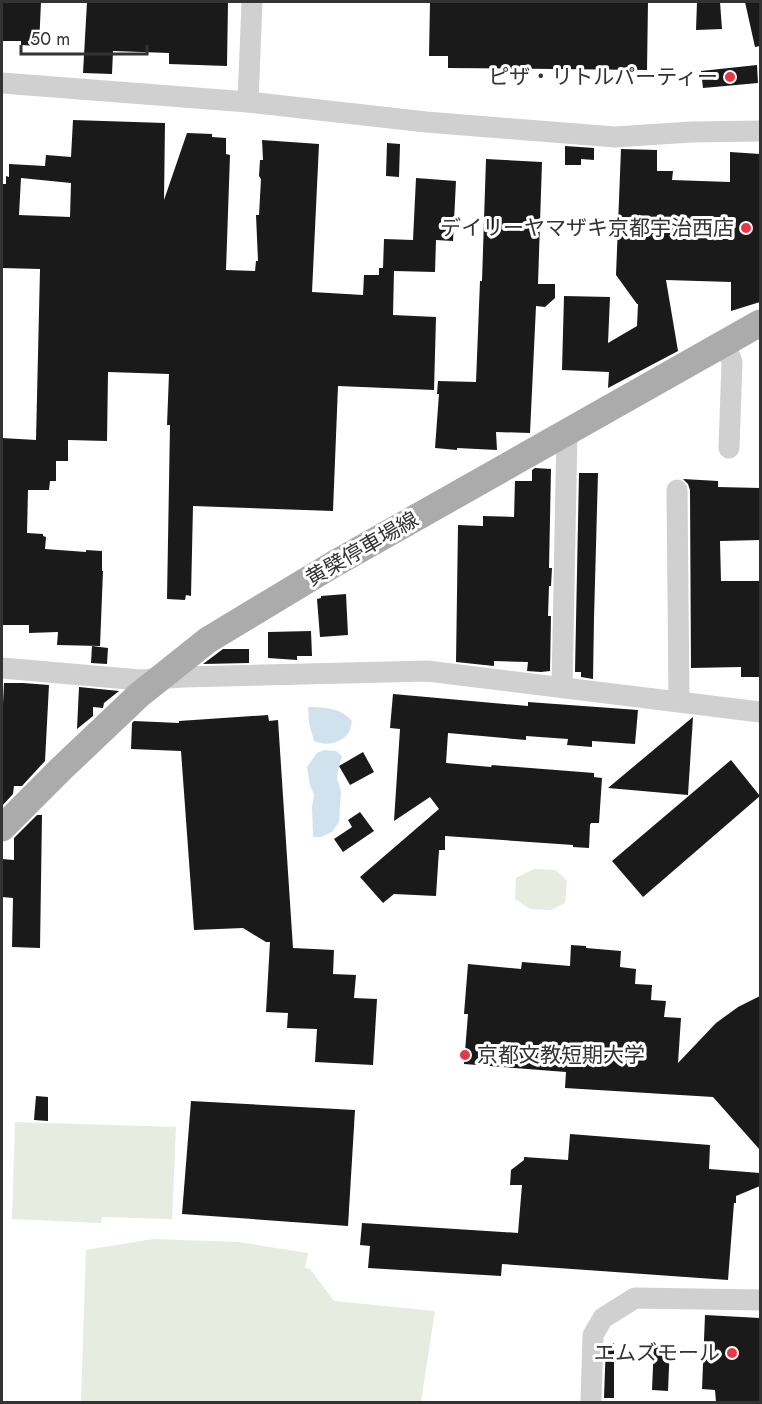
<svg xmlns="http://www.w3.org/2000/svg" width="762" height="1404" viewBox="0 0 762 1404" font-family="Jost,'Noto Sans JP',sans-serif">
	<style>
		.green { fill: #e6ecdf }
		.water { fill: #cfe2ee }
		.building { fill: #1a1a1a; fill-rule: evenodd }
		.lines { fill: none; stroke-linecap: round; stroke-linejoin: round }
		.minor { stroke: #d0d0d0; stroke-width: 21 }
		.major { stroke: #ababab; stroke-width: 27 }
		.poi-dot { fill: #e63946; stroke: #fff; stroke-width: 2 }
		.labels { text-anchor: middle; stroke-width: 6; stroke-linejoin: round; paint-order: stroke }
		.poi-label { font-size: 21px; fill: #333; stroke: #fff; text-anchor: end }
		.street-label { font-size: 21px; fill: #333; stroke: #fff }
	</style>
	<rect width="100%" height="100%" fill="#fff"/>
	<g class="green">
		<path d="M534,869L556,870L567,881L565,903L551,910L530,909L515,899L516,878Z"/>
		<path d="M15,1122L176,1127L172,1219L102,1217L101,1223L12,1219Z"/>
		<path d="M153,1239L238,1242L308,1253L305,1268L310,1269L334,1301L435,1311L421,1402H81L86,1250Z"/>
	</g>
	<g class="water">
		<path d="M308,707C323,707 342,708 352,721C351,726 350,732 347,735C338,744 325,746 314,741L309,723Z"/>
		<path d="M324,750L336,751L342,756L339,766L337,778L341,792L339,822L332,832L321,837H313L312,807L314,795L310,785L307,767L317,753Z"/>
	</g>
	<g class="building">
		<path d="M2,2H41L39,46L21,45V41H2Z"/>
		<path d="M87,2H228L227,66L169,64V53L113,51L112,74L83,73Z"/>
		<path d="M430,2H648L647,70L448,68V56H429Z"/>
		<path d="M697,2H720L722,29L696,30Z"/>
		<path d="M745,2H760V46L755,47Z"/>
		<path d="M757,65L758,83L703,88L701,71Z"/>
		<path d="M73,120L165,123L164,200L187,133L212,134V137L226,138V154L230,155L226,270L255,271L256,261H258L256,215H259L261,179L259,176L260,160H263L262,140L319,144L312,292L363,295L364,275H379V268H383L384,239L413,240L416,178L456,181L453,241L436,240L435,272L394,271L393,315L436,317L434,390L338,386L333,511L193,506L191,596L186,595L185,600L167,599L170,425H167L169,374L108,372L107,441L68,440V461H56V481H50L49,490H28L27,533L43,534V536L46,537L45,549L86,552V550L102,551V571H103L100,646L57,645L58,632L29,633V625H2V438L36,440L40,269L2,268V184H6V176L9,177V164L45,166L46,155L71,157ZM21,178L71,183L70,217L19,215Z"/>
		<path d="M387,143L400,144L399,177L386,176Z"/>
		<path d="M565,146L594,148V160L581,159V165H565Z"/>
		<path d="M621,149L657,150V171H673L672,180L730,182V152L760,154V302L731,311V282L666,280L678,351L608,388L609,372L562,370L564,296L610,297L608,343L637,326L638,304H637L616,275Z"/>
		<path d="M486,159L542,162L538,284H555V298L545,307L536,306L530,433L496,432L497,450L457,448V450L435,448L439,394H437L438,381L476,382L480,281H482Z"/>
		<path d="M535,468L551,469L549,568H552L551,586H549L548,616H551L550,671L541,672L527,671L528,662L494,661V666L456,662L458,525L483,526V516L514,517L515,481H532V470Z"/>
		<path d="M579,473H598L594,618L593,679L581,677V672H575Z"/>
		<path d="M683,479L718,481V487L760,488V540L720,541L721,581H760V677H741V667L691,668L690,490L688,484Z"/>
		<path d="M346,594L348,635L320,637L317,599L321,598V596Z"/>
		<path d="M311,631L312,656H297V660L268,658V632Z"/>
		<path d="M92,646L108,648L107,664L91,663Z"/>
		<path d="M223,649H249V663L203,664Z"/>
		<path d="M4,683H23L49,685L45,761L22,786H14L13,794L2,806V724Z"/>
		<path d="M79,687L119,691L104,703L103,708L93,707V716L77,729Z"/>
		<path d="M393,694L528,706V702L638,710L635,744L592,741V747L567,745L568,739L526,736V740L448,733L446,763L491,767L492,765L594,773V777L602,778L599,823H591L590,825L589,848L573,847V845L445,836V850H439L436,896L394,894L383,903L360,877L439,809L430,797L394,821L400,729L390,728Z"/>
		<path d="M268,715L269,721L278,720L293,948L334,950L333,974L356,975L354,998L377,999L373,1065L315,1062L317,1029L287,1028L288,1013L266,1012L270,942H266L243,928L194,930L181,751L131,749L132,723L134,721L179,723V721Z"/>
		<path d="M693,717L688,795L608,788L663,742Z"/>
		<path d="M363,752L374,772L350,785L339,766Z"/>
		<path d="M731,760L760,796L643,897L612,861Z"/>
		<path d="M360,812L374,831L343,852L334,839L352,827L348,820Z"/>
		<path d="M37,815H42L40,948L12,947L13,898L2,897V859L14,860V838Z"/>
		<path d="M571,945L586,946V948L621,951L620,967L636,969L635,984L652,985L651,1000L666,1001L664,1017L681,1018L678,1063L716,1023L738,1007L760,996V1150L713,1097L565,1088L566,1072L464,1064L468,1014H464L468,964L521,969L522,962L570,966Z"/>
		<path d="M36,1096L48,1097V1121L34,1120Z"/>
		<path d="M191,1101L355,1110L348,1226L182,1214Z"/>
		<path d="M570,1134L710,1145L709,1169L760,1173V1186L736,1196V1203H734L728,1280L502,1264L501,1276L368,1268L370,1246L360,1245L362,1223L518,1233L522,1185H510L511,1170L524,1160V1157L568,1160Z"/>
		<path d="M705,1315L760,1318V1402H716L715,1390L702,1389Z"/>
		<path d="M606,1343H614V1398H604Z"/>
		<path d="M654,1343L670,1344L668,1391L652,1390Z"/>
	</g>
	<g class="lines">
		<g class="minor">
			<path d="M2,83L248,102L426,122L615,137L691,132L760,131"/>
			<path d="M248,102L252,2"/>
			<path d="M725,343L732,362L729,448"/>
			<path d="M677,490L679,701"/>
			<path d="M2,668L140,680L183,677L427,671L760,712"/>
			<path d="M562,687L567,432"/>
			<path d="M591,1402L593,1335L603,1318L635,1298L760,1300"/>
		</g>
		<path class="major" d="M2,828L62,768L139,695L208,640L334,564L760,323"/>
	</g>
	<g class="poi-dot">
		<circle cx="730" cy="77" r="6"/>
		<circle cx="746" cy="228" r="6"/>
		<circle cx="465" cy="1055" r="6"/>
		<circle cx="732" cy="1353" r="6"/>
	</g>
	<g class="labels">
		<g class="poi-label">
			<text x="718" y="84">ピザ・リトルパーティー</text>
			<text x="734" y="235">デイリーヤマザキ京都宇治西店</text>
			<text x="477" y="1062" text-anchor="start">京都文教短期大学</text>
			<text x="720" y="1360">エムズモール</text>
		</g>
		<g class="street-label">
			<text transform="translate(362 549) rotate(-30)" y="7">黄檗停車場線</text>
		</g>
	</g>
	<rect width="762" height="1404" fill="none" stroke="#333333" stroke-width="6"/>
	<path d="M21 45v9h126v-9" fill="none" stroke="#333333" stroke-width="3"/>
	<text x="30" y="45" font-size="18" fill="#333333" stroke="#ffffff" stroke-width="4.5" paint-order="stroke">50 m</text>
</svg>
